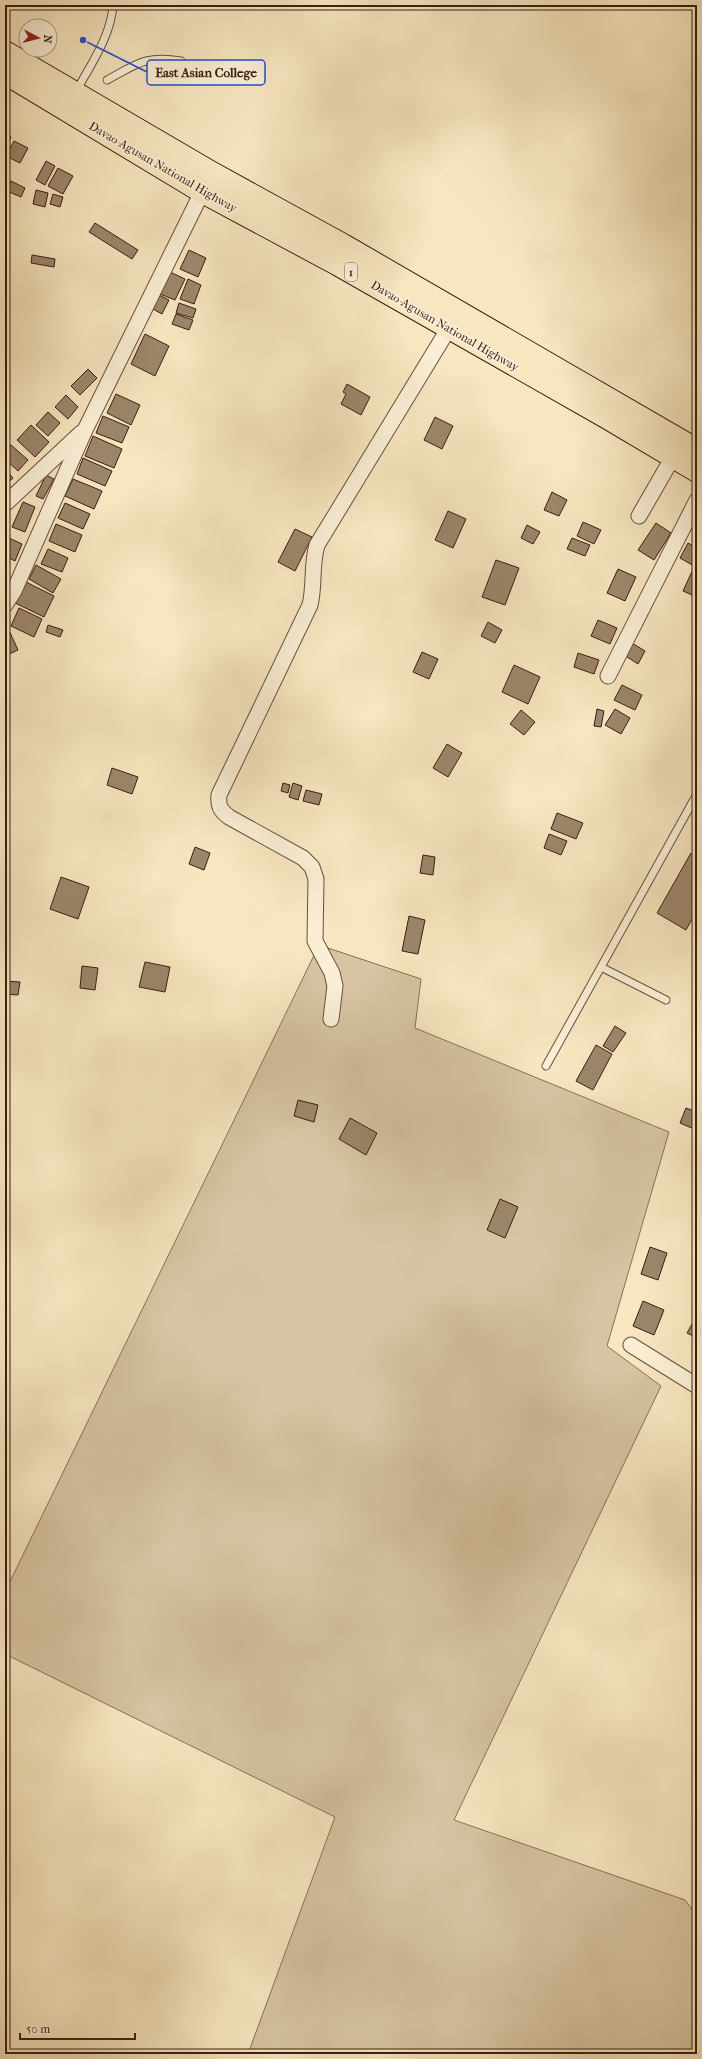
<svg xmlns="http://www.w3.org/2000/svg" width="702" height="2059" viewBox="0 0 702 2059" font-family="'IM FELL French Canon',serif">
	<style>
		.green { fill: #d7c4a2; stroke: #887158 }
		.building { fill: #9c866b; stroke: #391e0f }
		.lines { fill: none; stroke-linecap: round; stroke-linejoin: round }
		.lane-casing { stroke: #68503b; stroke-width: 9 }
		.street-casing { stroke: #68503b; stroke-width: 17 }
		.highway-casing { stroke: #391e0f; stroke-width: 24 }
		.lane { stroke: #faefd6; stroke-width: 7 }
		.street { stroke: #faefd6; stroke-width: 15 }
		.highway { stroke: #f7e6c0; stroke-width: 22 }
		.labels { text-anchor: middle; stroke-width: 3.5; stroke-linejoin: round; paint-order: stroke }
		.shield { fill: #faefd6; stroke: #735d4b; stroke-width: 1 }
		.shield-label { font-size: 11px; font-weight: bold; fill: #391e0f }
		.street-label { font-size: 12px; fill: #391e0f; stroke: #faefd6 }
		.leader { fill: none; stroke: #1d4ed8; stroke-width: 1.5 }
		.callout-dot { fill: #1d4ed8; stroke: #faefd6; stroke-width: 1.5 }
		.callout { fill: #faefd6; stroke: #1d4ed8; stroke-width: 1.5 }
		.callout-label { font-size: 13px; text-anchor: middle; font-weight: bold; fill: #391e0f }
	</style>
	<rect width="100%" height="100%" fill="#f7e6c0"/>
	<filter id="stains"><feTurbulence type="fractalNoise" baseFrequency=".005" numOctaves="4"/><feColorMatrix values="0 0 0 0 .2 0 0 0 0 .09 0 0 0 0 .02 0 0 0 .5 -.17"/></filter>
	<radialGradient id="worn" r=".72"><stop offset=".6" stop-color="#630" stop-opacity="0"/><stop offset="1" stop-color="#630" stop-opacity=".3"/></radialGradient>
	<path class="green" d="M319,945L421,979L415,1028L669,1132L607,1346L661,1386L454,1820L685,1900L697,1916V2054H248L335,1817L5,1654V1592Z"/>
	<g class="building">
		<path d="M5,134L11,137L5,148Z"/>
		<path d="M14,141L28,148L20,163L6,156Z"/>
		<path d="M46,161L55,166L45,185L36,180Z"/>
		<path d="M58,168L73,176L63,194L48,186Z"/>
		<path d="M11,181L25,188L21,197L7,191Z"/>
		<path d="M36,190L48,193L45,207L33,204Z"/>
		<path d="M53,194L63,197L60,207L50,204Z"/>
		<path d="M95,223L138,250L132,259L89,232Z"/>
		<path d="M189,250L206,258L198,277L180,269Z"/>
		<path d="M32,255L55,259L54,267L31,263Z"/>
		<path d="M170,272L185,279L175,300L160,294Z"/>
		<path d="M188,279L201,285L194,304L180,299Z"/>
		<path d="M157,294L169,300L162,314L151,308Z"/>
		<path d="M179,303L196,309L193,318L176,313Z"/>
		<path d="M176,314L193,320L189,330L172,324Z"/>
		<path d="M145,334L169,346L155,376L131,364Z"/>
		<path d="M88,369L97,378L80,395L71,386Z"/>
		<path d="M347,384L370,397L361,415L341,404L346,394L343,392Z"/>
		<path d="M116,394L140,405L131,425L107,413Z"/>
		<path d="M66,395L78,407L68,419L55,407Z"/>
		<path d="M48,412L60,423L48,436L36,425Z"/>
		<path d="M103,416L129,427L122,443L96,433Z"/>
		<path d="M435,417L453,426L442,449L424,440Z"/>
		<path d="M31,425L49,442L35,457L17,440Z"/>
		<path d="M93,436L122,449L114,468L85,456Z"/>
		<path d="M11,445L28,460L18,471L5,459V452Z"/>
		<path d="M83,458L112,471L105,486L77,474Z"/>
		<path d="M5,469L13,478L5,485Z"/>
		<path d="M46,475L54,479L43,499L36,496Z"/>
		<path d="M73,479L102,491L94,509L65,496Z"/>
		<path d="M552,492L567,500L559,516L544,510Z"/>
		<path d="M23,502L35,507L25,532L12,527Z"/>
		<path d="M65,503L90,514L83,529L58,518Z"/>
		<path d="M448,511L466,519L453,548L435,540Z"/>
		<path d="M583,522L601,530L594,544L577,536Z"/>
		<path d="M656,523L671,533L654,560L638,550Z"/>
		<path d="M56,524L82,535L75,552L49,541Z"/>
		<path d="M527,525L540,532L533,544L521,538Z"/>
		<path d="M295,529L312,537L295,571L278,562Z"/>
		<path d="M9,538L22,544L15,561L5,556V547Z"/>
		<path d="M572,538L590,545L585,556L567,549Z"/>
		<path d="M688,543L697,548V561L694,566L680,558Z"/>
		<path d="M48,549L68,558L62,572L41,564Z"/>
		<path d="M496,560L519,568L505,605L482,597Z"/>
		<path d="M36,565L61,579L53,593L29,579Z"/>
		<path d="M695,565L697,566V586L692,595L683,591Z"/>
		<path d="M618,569L636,577L625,601L607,593Z"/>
		<path d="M24,581L54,596L44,617L13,602Z"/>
		<path d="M19,608L42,619L34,637L11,626Z"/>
		<path d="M598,620L617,628L610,644L591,636Z"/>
		<path d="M488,622L502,630L495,643L481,636Z"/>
		<path d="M48,625L63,630L60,637L46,632Z"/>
		<path d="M7,626L18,650L5,656V627Z"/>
		<path d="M632,643L645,651L638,664L624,655Z"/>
		<path d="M422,652L438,659L429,679L413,672Z"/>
		<path d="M578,653L599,660L594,674L574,667Z"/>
		<path d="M514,665L540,677L528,704L502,692Z"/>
		<path d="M622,685L642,695L635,710L614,700Z"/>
		<path d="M597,709L604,711L601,727L594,726Z"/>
		<path d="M615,709L630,718L621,734L605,725Z"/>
		<path d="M521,710L535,722L524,735L510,724Z"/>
		<path d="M447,744L462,753L448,777L433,768Z"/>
		<path d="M112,768L138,777L132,794L107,785Z"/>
		<path d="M283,783L290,785L288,793L281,791Z"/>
		<path d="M293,783L302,786L298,800L289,797Z"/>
		<path d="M306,790L322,794L319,805L303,801Z"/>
		<path d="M557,813L583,823L576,839L551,829Z"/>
		<path d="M549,834L567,841L561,855L544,848Z"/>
		<path d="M195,847L210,853L204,870L189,864Z"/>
		<path d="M691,853L697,857V910L686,930L657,913Z"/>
		<path d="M423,855L435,857L433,875L420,873Z"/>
		<path d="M61,877L89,887L78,919L50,909Z"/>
		<path d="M409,916L425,920L418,954L402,951Z"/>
		<path d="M697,923V935L692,932Z"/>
		<path d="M145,962L170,967L165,992L139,987Z"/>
		<path d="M82,966L98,968L95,990L80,988Z"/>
		<path d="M5,981L20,982L18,995L5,994Z"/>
		<path d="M615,1026L626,1033L613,1052L603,1046Z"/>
		<path d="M596,1045L612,1054L593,1090L576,1081Z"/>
		<path d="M298,1100L318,1105L314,1122L294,1116Z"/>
		<path d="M686,1108L697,1112V1122L694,1129L680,1123Z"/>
		<path d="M350,1118L377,1133L366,1155L339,1139Z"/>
		<path d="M500,1199L518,1207L505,1238L487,1230Z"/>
		<path d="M650,1247L667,1253L658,1280L641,1274Z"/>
		<path d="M697,1294V1310L692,1308Z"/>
		<path d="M643,1301L664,1310L654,1335L633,1326Z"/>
		<path d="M696,1317H697V1338L687,1333Z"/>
	</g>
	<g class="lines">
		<defs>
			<g id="lane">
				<path d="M107,80C137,64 146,55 181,61"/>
				<path d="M77,90C91,64 111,36 113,5"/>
				<path d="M601,967L666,1000"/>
				<path d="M546,1066L697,794"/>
			</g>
			<g id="street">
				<path d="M5,504L81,433"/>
				<path d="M639,516L673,457"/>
				<path d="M5,605L14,591L85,430L206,184"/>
				<path d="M608,676L697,500"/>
				<path d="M331,1019L335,986L332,973L315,941L316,879L312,867L303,858L229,817C220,810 218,806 219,795L310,605C315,585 311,565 317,545L449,328"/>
				<path d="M631,1345L697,1386"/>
			</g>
			<g id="highway">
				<path d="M5,52L212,173L343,245L697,450"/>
				<path d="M5,73L201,191L337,264L606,417L697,471"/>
			</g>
		</defs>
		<use href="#lane" class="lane-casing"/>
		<use href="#street" class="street-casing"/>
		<use href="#highway" class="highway-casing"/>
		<use href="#lane" class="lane"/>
		<use href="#street" class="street"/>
		<use href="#highway" class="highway"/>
	</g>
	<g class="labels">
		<rect class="shield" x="345" y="263" width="12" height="18" rx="3"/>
		<g class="shield-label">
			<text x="351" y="276">1</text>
		</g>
		<g class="street-label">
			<text transform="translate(163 167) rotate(30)" y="4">Davao-Agusan National Highway</text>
			<text transform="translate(445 326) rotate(30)" y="4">Davao-Agusan National Highway</text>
		</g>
	</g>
	<path class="leader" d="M83 40L147 72"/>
	<circle class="callout-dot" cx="83" cy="40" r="4"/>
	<rect class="callout" x="147" y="60" width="118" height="25" rx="4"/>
	<g class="callout-label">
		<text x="206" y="77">East Asian College</text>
	</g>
	<rect width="702" height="2059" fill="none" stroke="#f7e6c0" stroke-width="20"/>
	<rect x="6" y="6" width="690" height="2047" fill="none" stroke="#391e0f" stroke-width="2"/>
	<rect x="10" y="10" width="682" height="2039" fill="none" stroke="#391e0f"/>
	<g transform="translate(38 38) rotate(97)"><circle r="19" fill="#faefd6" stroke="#ad9b86"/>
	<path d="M0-3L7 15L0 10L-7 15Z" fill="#8f2418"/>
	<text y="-6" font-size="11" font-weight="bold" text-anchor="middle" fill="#391e0f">N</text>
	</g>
	<path d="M20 2033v6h115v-6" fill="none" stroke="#391e0f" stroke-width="2"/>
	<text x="26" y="2033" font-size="12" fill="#391e0f" stroke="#faefd6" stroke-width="3" paint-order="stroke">50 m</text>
	<rect width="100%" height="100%" filter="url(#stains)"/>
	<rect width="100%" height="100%" fill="url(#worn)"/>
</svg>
